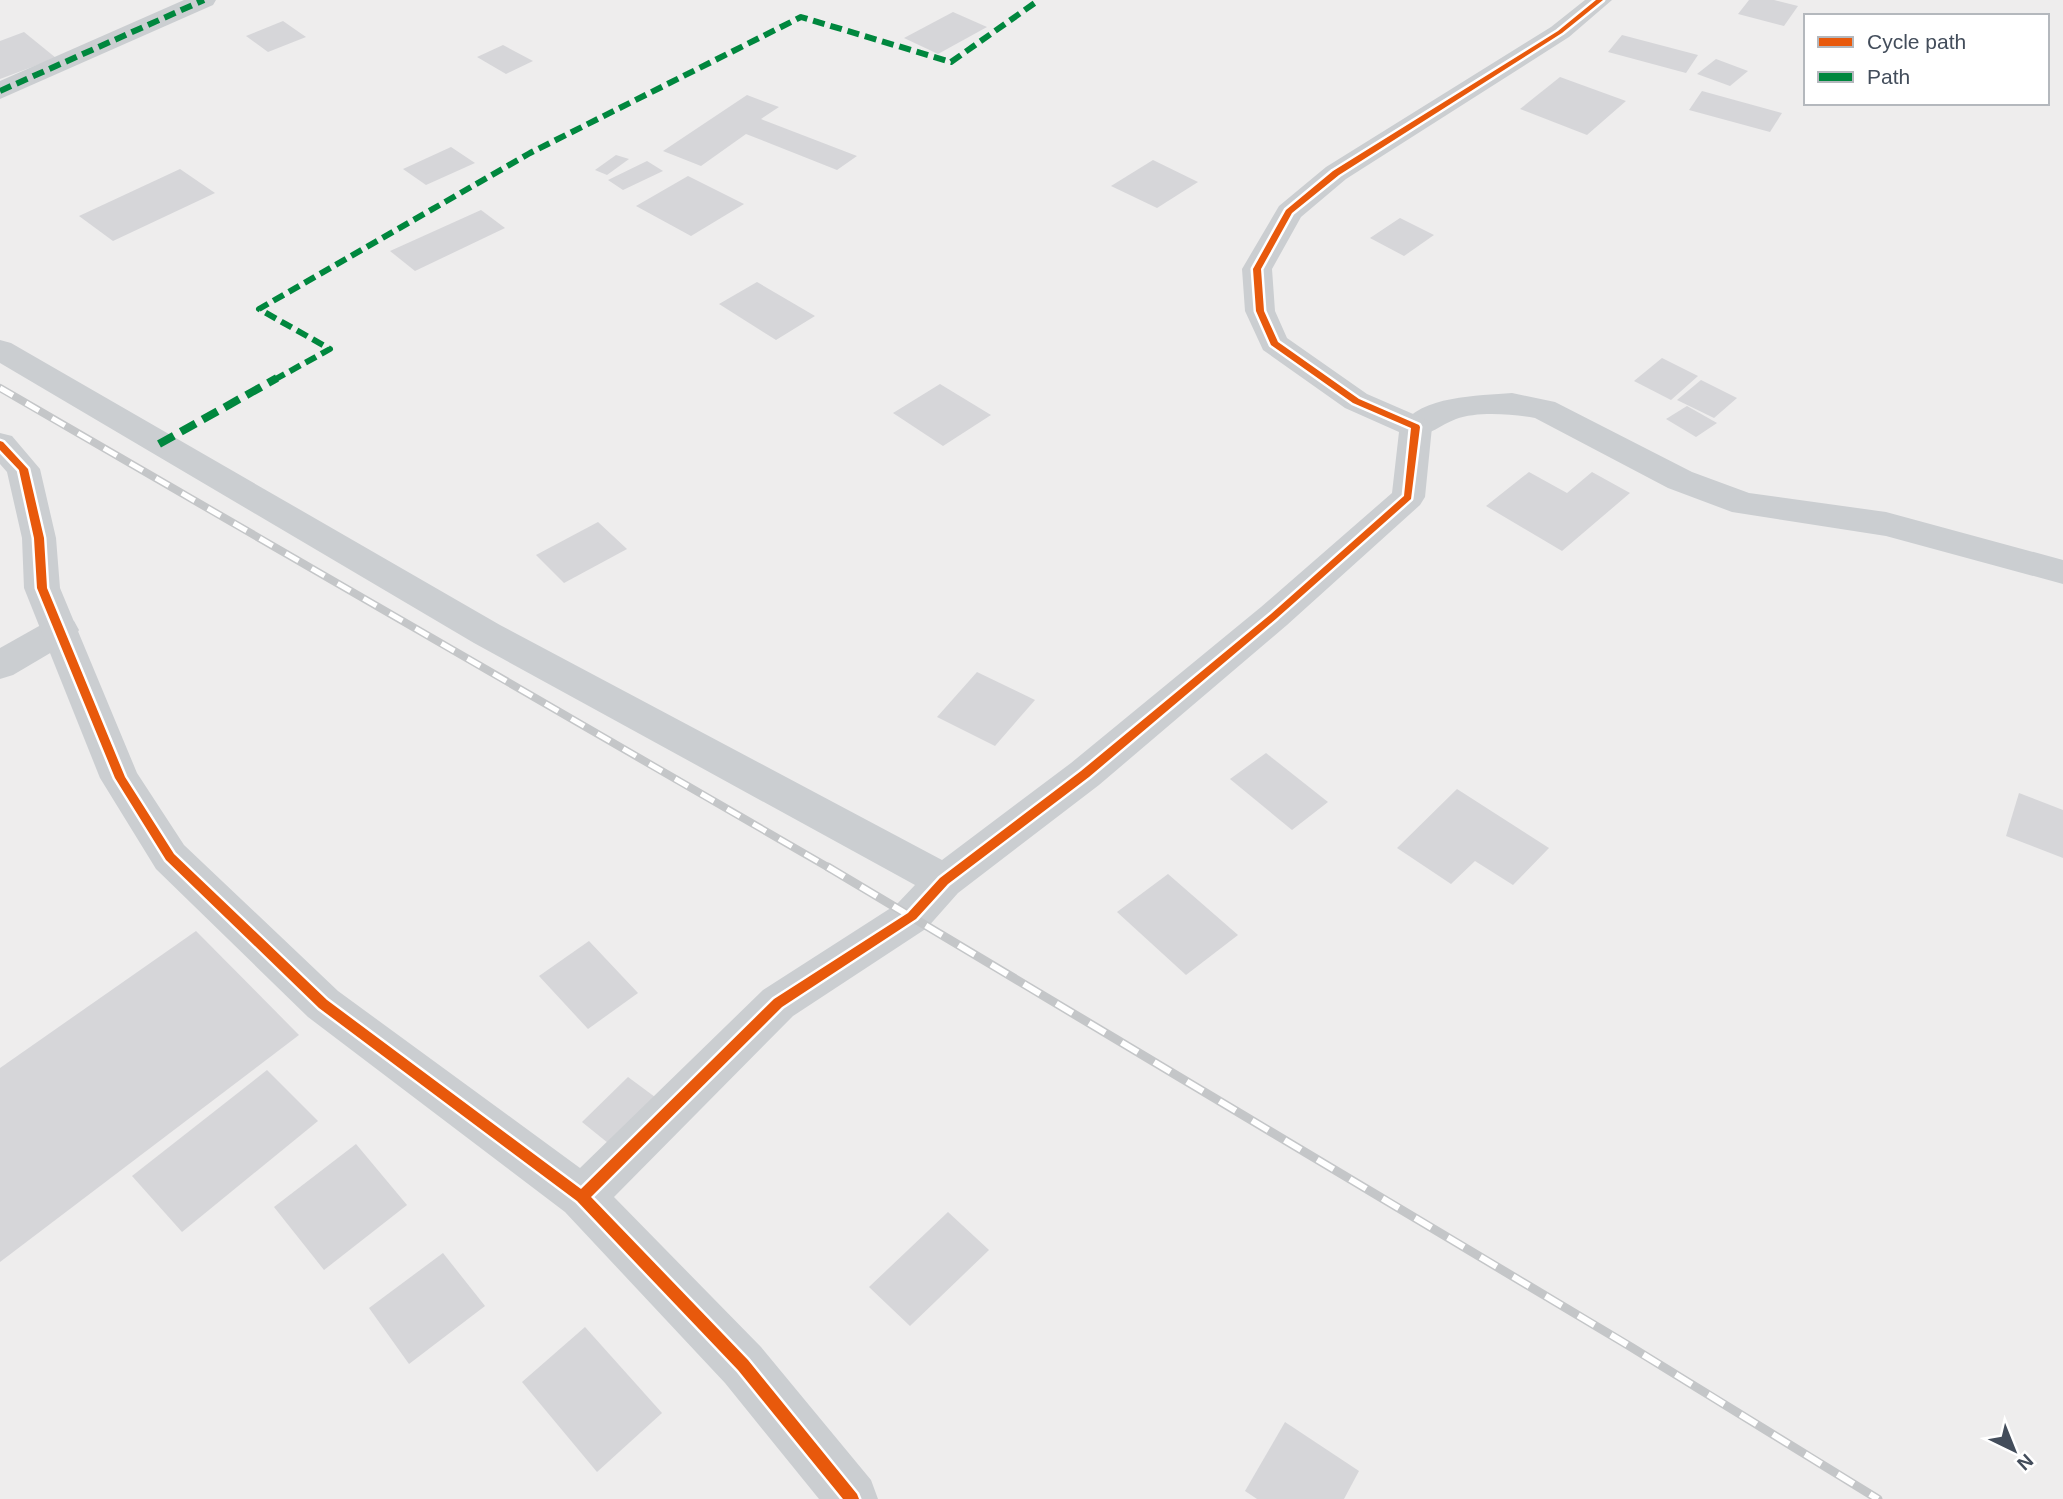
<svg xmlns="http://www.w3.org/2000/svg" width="2063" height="1499" viewBox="0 0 2063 1499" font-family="Helvetica,sans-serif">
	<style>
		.building { fill: #d6d6d9 }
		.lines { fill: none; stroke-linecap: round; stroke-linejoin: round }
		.minor { fill: #cbced1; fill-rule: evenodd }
		.tertiary { fill: #cbced1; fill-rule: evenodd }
		.rail-far1-casing { stroke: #c4c6c8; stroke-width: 8 }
		.rail-casing { stroke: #c4c6c8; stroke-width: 9 }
		.rail-far1 { stroke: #fff; stroke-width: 5; stroke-dasharray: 15; stroke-linecap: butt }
		.rail { stroke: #fff; stroke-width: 6; stroke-dasharray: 19; stroke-linecap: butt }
		.quiet-far1 { stroke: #00873e; stroke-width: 6; stroke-dasharray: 12 6; stroke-linecap: butt }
		.quiet { stroke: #00873e; stroke-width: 8; stroke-dasharray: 17 8; stroke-linecap: butt }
		.cycleway-casing { stroke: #fff; stroke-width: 5 }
		.cycleway { fill: #e8590c; fill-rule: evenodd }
	</style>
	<rect width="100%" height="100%" fill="#eeeded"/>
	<g class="building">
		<path d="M1749,0H1774L1798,6L1784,26L1738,14Z"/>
		<path d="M953,12L987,27L938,54L904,38Z"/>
		<path d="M283,21L306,37L268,52L246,36Z"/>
		<path d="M24,32L56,58L0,79V41Z"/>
		<path d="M1622,35L1698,55L1686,73L1608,52Z"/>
		<path d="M503,45L533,61L506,74L477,57Z"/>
		<path d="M1716,59L1748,71L1730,86L1697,74Z"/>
		<path d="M1560,77L1626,101L1587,135L1520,109Z"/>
		<path d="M1702,91L1782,113L1770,132L1689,110Z"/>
		<path d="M747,95L779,107L761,119L857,156L837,170L746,134L701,166L663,151Z"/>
		<path d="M451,147L475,163L426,185L403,169Z"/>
		<path d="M616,155L629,159L607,175L595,170Z"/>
		<path d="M1153,160L1198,182L1157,208L1111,186Z"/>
		<path d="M647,161L663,171L623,190L608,180Z"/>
		<path d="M180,169L215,193L113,241L79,216Z"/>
		<path d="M688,176L744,204L691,236L636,206Z"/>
		<path d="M481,210L505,228L415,271L390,251Z"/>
		<path d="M1400,218L1434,235L1404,256L1370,238Z"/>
		<path d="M757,282L815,316L776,340L719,304Z"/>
		<path d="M1662,358L1698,376L1671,400L1634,381Z"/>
		<path d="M1701,380L1737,398L1714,418L1677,400Z"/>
		<path d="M940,384L991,415L943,446L893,413Z"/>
		<path d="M1687,406L1717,423L1696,437L1666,419Z"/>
		<path d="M1529,472L1567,493L1592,472L1630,493L1562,551L1486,506Z"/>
		<path d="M598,522L627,549L564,583L536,555Z"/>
		<path d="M977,672L1035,700L995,746L937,717Z"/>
		<path d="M1266,753L1328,802L1292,830L1230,779Z"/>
		<path d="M1457,789L1549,848L1513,885L1475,861L1451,884L1397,848Z"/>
		<path d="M2019,793L2063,810V858L2006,836Z"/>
		<path d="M1168,874L1238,935L1186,975L1117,912Z"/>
		<path d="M196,931L299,1035L0,1262V1068Z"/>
		<path d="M589,941L638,993L588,1029L539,976Z"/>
		<path d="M267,1070L318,1121L182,1232L132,1176Z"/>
		<path d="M628,1077L655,1097L608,1143L582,1122Z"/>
		<path d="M356,1144L407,1205L324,1270L274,1207Z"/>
		<path d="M948,1212L989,1250L910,1326L869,1287Z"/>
		<path d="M443,1253L485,1306L409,1364L369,1308Z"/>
		<path d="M585,1327L662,1413L597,1472L522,1382Z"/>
		<path d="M1285,1422L1359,1471L1344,1499H1257L1245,1491Z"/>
	</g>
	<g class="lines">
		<g class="minor">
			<path d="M184,0H216L213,5L0,99V81Z"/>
			<path d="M1512,393L1555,402L1692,472L1749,493L1886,512L2063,560V584L1886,536L1732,512L1668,488L1535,418C1514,414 1477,411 1456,419C1437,426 1427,440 1405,434L1400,427C1421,395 1478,396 1512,393Z"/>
			<path d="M61,617L74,621L79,630L74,639L13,675L0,679V648L48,621Z"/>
		</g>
		<path class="tertiary" d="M1585,0H1612L1569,37L1346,179L1301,217L1272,269L1275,311L1287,338L1367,394L1427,420L1432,427L1425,497L1420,505L1287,625L1099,785L958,893L927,928L793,1016L614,1197L761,1347L871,1480L878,1499H819L725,1383L565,1212L308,1017L156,869L100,778L24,588L22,538L7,472L0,464V433L12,436L40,469L56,538L60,588L137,773L184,845L338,991L580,1168L763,990L897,904L915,885L474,643L0,363V340L11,343L500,625L942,860L1071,763L1261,607L1392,493L1399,432L1345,408L1263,350L1245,311L1242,269L1279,206L1326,167L1551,27Z"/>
		<defs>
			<path id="rail-far1" d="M0,388L831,869"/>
			<path id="rail" d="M828,867L1631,1347L1878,1499"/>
		</defs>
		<use href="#rail-far1" class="rail-far1-casing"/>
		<use href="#rail" class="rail-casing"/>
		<use href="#rail-far1" class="rail-far1"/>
		<use href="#rail" class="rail"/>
		<g class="quiet-far1">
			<path d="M0,91L204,0"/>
			<path d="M274,380L330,349L259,309L530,153L801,17L951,62L1039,0"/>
		</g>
		<path class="quiet" d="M159,444L277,378"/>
		<defs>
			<path id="cycleway" d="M1596,0H1603L1562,33L1339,175L1292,213L1261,269L1264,311L1278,342L1359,399L1419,425L1420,427L1411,499L1277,618L1089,777L948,884L916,919L782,1007L591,1197L748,1360L857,1494L859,1499H843L738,1370L577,1201L319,1008L166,860L115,778L37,588L34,538L19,470L0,450V441L3,442L28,469L44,538L47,588L125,777L174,854L327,1000L581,1189L774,999L908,913L940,878L1081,771L1271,614L1404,496L1411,428L1353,403L1271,345L1256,311L1253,269L1286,210L1333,171L1558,31Z"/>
		</defs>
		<use href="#cycleway" class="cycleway-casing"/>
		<use href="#cycleway" class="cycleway"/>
	</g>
	<rect x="1804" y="14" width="245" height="91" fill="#ffffff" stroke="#b4b8bd" stroke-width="2"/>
	<rect x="1818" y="37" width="35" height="10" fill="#e8590c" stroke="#b4b8bd" stroke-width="2"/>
	<text x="1867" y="49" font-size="21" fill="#434d5b">Cycle path</text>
	<rect x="1818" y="72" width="35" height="10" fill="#00873e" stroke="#b4b8bd" stroke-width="2"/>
	<text x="1867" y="84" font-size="21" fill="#434d5b">Path</text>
	<g transform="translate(2014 1450) rotate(137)" stroke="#ffffff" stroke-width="5" paint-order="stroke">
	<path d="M0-5L12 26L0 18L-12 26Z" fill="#434d5b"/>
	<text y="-10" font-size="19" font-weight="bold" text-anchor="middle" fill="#434d5b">N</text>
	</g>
</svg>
